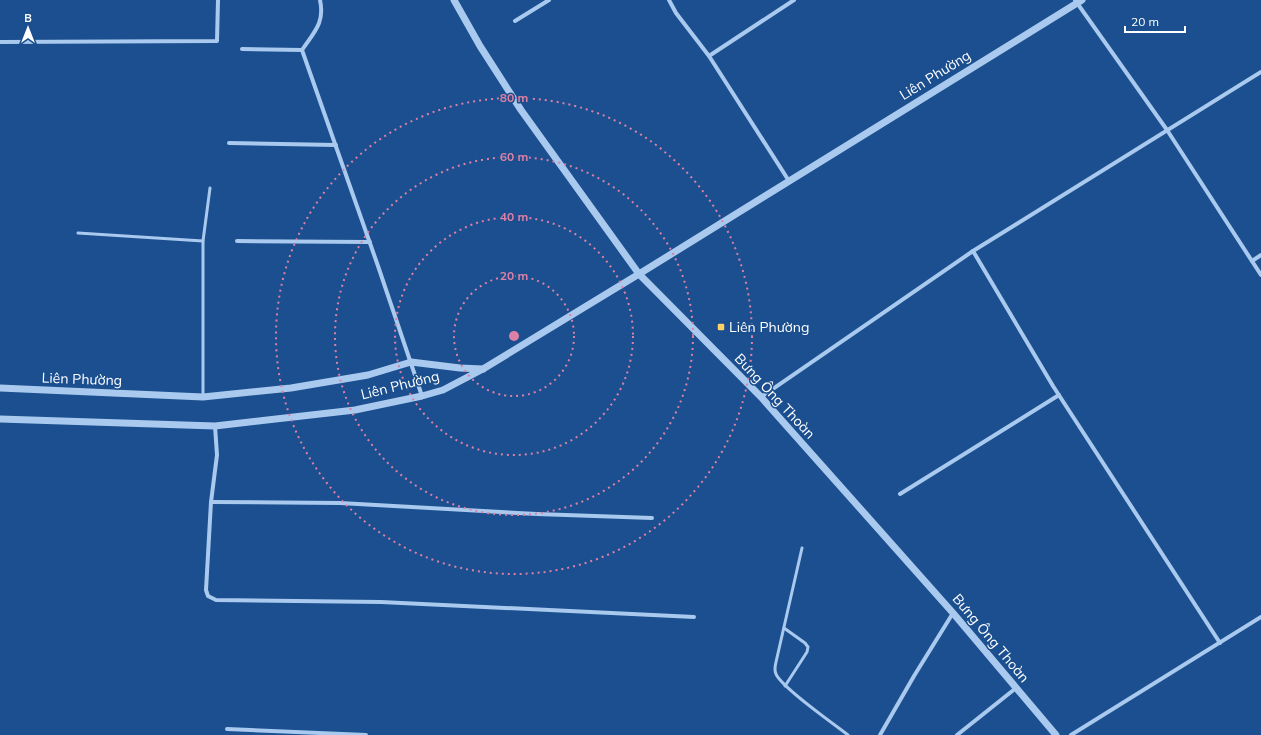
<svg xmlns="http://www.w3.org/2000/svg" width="1261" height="735" viewBox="0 0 1261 735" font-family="Mulish,sans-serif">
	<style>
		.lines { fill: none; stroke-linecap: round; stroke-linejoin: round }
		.service { stroke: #a9c9ee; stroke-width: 3 }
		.minor { stroke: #a9c9ee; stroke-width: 4 }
		.tertiary { stroke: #a9c9ee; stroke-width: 7 }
		.ring { fill: none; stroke: #dd80a5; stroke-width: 2; stroke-dasharray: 2 4 }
		.poi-dot { fill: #ffd166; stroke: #1b4f8f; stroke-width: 1.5 }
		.labels { text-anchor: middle; stroke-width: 3; stroke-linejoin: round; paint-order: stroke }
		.street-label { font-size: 14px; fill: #fff; stroke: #1b4f8f }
		.poi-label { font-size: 14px; fill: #fff; stroke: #1b4f8f; text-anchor: start }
		.centre { fill: #dd80a5; stroke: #1b4f8f; stroke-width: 2 }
		.ring-label { font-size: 12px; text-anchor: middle; font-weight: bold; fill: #dd80a5; stroke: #1b4f8f; stroke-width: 3; stroke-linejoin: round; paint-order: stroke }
	</style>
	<rect width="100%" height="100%" fill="#1b4f8f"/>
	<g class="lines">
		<g class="service">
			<path d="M78,233L203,241"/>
			<path d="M203,397V241L210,188"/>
			<path d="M802,548L776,662C775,666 774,670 776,674C781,687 834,724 848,735"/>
			<path d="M784,628L805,643L808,647L807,652L785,686"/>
		</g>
		<g class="minor">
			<path d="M320,0C325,23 314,32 302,50L378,266L422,396"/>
			<path d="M669,0L676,13L709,56L789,181"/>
			<path d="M1075,0L1167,130L1261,275"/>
			<path d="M515,21L549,0"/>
			<path d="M0,42L217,41L218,0"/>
			<path d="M242,49L302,50"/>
			<path d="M709,56L794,0"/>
			<path d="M229,143L336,145"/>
			<path d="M237,241L370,242"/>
			<path d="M973,251L1053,386L1220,643"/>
			<path d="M1252,261L1261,255"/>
			<path d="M761,397L973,251L1261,72"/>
			<path d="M215,426L217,455L211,502L206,590L208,596L216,600L381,602L694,617"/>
			<path d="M900,494L1059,395"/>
			<path d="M211,502L340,503L537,514L652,518"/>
			<path d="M227,729L366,735"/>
			<path d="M880,735L914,676L953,613"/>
			<path d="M957,735L1016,688"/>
			<path d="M1071,735L1261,617"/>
		</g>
		<g class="tertiary">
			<path d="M454,0L480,46L521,110L639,274L761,397L953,613L1056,735"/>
			<path d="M0,388L203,397L291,388L368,375L411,362L460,368L483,369"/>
			<path d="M0,419L215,426L355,410L422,396L443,390L483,369L639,274L1082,0"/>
		</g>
	</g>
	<g class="ring">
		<circle cx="514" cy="336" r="60"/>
		<circle cx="514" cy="336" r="119"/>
		<circle cx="514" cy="336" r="179"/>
		<circle cx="514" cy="336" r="238"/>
	</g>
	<rect class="poi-dot" x="717" y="323" width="8" height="8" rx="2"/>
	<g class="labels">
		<g class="street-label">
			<text transform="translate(935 75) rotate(-32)" y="5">Liên Phường</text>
			<text transform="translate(82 379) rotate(2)" y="5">Liên Phường</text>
			<text transform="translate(400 385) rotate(-14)" y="5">Liên Phường</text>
			<text transform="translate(775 396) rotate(47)" y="5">Bưng Ông Thoàn</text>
			<text transform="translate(991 638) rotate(50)" y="5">Bưng Ông Thoàn</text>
		</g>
		<g class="poi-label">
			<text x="729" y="332">Liên Phường</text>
		</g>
	</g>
	<circle cx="514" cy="336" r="6" class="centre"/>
	<g class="ring-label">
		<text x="514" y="102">80 m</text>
		<text x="514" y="161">60 m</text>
		<text x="514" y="221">40 m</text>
		<text x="514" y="280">20 m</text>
	</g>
	<g transform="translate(28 28)" stroke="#1b4f8f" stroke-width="3" paint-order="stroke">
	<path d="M0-3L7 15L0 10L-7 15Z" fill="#ffffff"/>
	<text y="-6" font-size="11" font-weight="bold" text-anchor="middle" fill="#ffffff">B</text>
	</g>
	<path d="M1125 26v6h60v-6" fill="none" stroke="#ffffff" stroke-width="2"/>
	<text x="1131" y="26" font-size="12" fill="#ffffff" stroke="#1b4f8f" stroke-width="3" paint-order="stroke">20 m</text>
</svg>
